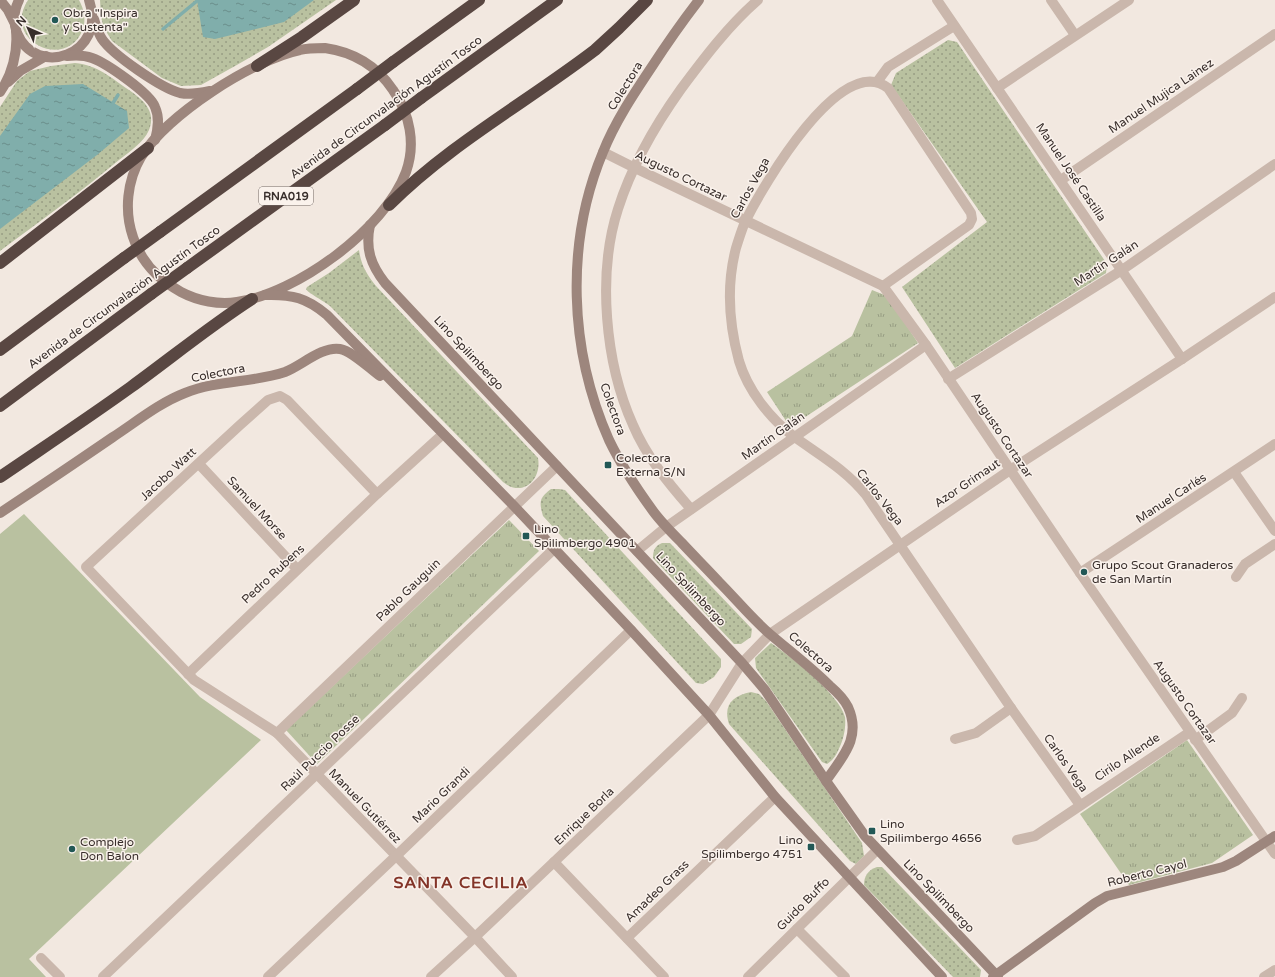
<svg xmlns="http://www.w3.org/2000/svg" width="1275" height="977" viewBox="0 0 1275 977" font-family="'Varela Round',sans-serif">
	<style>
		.grass { fill: url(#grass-dots) }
		.park { fill: url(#park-tufts) }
		.pitch { fill: #b9c1a0 }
		.water { fill: url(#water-ripples) }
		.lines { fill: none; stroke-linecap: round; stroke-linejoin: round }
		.stream { stroke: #80aeab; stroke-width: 3.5 }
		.street { stroke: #cab7ac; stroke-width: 10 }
		.secondary { stroke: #9d867d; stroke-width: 10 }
		.highway { stroke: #594742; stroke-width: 12 }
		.highway-bridge { stroke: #594742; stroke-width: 12 }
		.poi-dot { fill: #225856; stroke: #faf2ec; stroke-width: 1.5 }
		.labels { text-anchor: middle; stroke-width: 3; stroke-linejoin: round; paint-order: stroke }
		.shield { fill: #faf2ec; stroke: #726965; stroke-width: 1 }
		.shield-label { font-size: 11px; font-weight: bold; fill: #382e2b }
		.poi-label { font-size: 12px; fill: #382e2b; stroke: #faf2ec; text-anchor: start }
		.street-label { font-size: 12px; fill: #382e2b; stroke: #faf2ec }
		.district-label { font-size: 16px; font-weight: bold; letter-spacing: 1px; fill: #833428; stroke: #faf2ec }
	</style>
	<defs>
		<pattern id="grass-dots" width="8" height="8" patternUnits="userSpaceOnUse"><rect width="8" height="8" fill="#b9c1a0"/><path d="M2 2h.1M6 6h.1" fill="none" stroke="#979d83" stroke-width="1.8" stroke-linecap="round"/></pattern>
		<pattern id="park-tufts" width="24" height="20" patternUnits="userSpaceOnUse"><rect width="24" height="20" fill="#b9c1a0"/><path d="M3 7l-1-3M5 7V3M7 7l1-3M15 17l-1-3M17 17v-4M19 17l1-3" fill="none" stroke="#979d83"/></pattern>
		<pattern id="water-ripples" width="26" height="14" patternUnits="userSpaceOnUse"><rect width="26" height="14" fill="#80aeab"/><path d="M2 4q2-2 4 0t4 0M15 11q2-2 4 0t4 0" fill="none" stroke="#6a8e8b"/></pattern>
	</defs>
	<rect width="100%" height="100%" fill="#f2e8e0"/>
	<g class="grass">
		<path d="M28,0H79C84,9 86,19 83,29C67,72 1,41 28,0Z"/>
		<path d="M100,0H336L268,47L235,66L201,85L181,86L162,78L112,41L104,28L101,17Z"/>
		<path d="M948,40L957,42L1107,264L1106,273L955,368L902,287L987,222L891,85L896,73Z"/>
		<path d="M75,63C98,65 111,78 129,90C142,99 157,111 149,130C144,142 129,152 119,160C81,192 40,221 0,251V107L17,81L30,71L51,66Z"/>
		<path d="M359,250C361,265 367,275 376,286L538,458C542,480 522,498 503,482L330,306C324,301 308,293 306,289L307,287L329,273Z"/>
		<path d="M551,489H559L565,490L721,659V667L714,677L703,684L696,683L543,516C539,502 539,498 551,489Z"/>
		<path d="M662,543H670L752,629L751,637L741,644H734L653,558C653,550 655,546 662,543Z"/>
		<path d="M771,643C790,656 841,696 845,717C846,726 844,737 841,744C837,753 835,759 827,764L822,762L756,668L755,658Z"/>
		<path d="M751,692L759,694L766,701L862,843L864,856L856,864L850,861L729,724C723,705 732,696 751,692Z"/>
		<path d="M877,867H882L981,970L980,977H953L864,885C864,876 868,870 877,867Z"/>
	</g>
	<g class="park">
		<path d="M872,290L887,296L918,343L790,427L767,392L852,336Z"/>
		<path d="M509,520L539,551L317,764L286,730Z"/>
		<path d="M1187,740L1253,835L1212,863L1129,885L1080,814Z"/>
	</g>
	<path class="pitch" d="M24,514L200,697L261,740L29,959L46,977H0V534Z"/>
	<g class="water">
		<path d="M197,0H314L284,22L215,39L203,37Z"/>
		<path d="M83,84L127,111L129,128L97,155L0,229V136L30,94L45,86Z"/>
	</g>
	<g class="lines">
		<g class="stream">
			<path d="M163,29L197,1"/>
			<path d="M113,103L118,95"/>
		</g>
		<g class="street">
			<path d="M937,0L1182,359"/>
			<path d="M1051,0L1075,35"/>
			<path d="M877,82L888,67L954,26"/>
			<path d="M997,88L1129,0"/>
			<path d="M603,152L635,168L883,286L926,345L1080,573L1275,854"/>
			<path d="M1061,180L1275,34"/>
			<path d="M883,286L969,225L972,219L971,213L888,88C841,51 763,186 746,220C742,228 739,239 736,248C726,286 729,324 739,361C748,391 771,420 796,438C821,456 846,470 866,495L1011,708L1080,805"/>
			<path d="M948,379L1122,270L1275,164"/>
			<path d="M199,464L297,569"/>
			<path d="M1234,472L1275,531"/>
			<path d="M377,494L287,400L280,396L268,400L240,425L86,567L194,680L277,733L475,937L512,977"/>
			<path d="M691,509C669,484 646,456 633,425C605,363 597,274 618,209C631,168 656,124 681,89C704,58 729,25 758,0"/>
			<path d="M637,551L666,527L926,345"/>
			<path d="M1080,573L1275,444"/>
			<path d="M1236,577L1245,564L1275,544"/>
			<path d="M188,674L377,494L443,434"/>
			<path d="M277,733L557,466"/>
			<path d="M955,739L976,733L1011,708"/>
			<path d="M1195,740L1232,713L1242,698"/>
			<path d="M1017,840L1035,836L1190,732"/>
			<path d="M554,862L664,977"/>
			<path d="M797,929L845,977"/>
			<path d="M627,938L775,797"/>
			<path d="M41,958L60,977"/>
			<path d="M103,977L555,548"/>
			<path d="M268,977L396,856L631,630"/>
			<path d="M431,977L475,937L709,715L742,663L770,634L1010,470L1182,359L1275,297"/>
			<path d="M748,977L877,850"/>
			<path d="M1264,977L1275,970"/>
		</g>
		<g class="secondary">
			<path d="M0,0L8,10L14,22"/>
			<path d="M19,0C14,10 13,22 17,33C36,79 108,55 89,0"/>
			<path d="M699,0C682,22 666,45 651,68C633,95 615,122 603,152C565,243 569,350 609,440C621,465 637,489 653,511C661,522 671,532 681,542C693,555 706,568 719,582C736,599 752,619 771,635C791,652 811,667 830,686C837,692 844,699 848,707C862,738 842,757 826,781"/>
			<path d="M94,19C96,26 98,33 102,39C113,55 161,88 180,93C190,95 200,93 210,91"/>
			<path d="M325,48C353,52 377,66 393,90C410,114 416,144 406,172C385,229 296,294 237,302C219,305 198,301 181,292C159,280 141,262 133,237C124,211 127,181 141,157C167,115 252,60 300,50C308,48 317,48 325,48Z"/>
			<path d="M67,56C76,55 84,55 92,58C106,63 150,93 155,107C160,118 158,129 155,140"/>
			<path d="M8,82L20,71L46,56"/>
			<path d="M0,92C12,75 18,52 16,31"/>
			<path d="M370,225C365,249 371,265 385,283L742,663L765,690L826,781L865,836L998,977"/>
			<path d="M265,295C292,294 307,298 327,315L514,506L631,630L709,715L775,797L942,977"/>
			<path d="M0,513C38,488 75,463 113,437C136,422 159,403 185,393C217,380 252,383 285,372C301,366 322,346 340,349C352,351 370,369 380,376"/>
			<path d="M993,977L1095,903L1107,896L1223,867L1236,861L1275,836"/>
		</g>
		<g class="highway">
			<path d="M393,62L479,0"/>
			<path d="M257,66L302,37L354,0"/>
			<path d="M421,98L557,0"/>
			<path d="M389,205C450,144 527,102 595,50L619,28L647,0"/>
			<path d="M160,232L357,89"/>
			<path d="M0,263L148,148"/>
			<path d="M187,268L385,125"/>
			<path d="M0,350L124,258"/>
			<path d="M0,406L151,294"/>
			<path d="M0,477C44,447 88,418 131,387C171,358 210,326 252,299"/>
		</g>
		<g class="highway-bridge">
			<path d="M357,89L393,62"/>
			<path d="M385,125L421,98"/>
			<path d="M124,258L160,232"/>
			<path d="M151,294L187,268"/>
		</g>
	</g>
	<g class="poi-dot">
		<circle cx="55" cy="20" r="4"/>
		<rect x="604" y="461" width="8" height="8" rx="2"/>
		<rect x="522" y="532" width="8" height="8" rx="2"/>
		<circle cx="1084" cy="572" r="4"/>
		<rect x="868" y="827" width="8" height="8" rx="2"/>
		<rect x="807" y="843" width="8" height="8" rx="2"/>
		<circle cx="72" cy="849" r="4"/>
	</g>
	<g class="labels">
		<rect class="shield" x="259" y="187" width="54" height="18" rx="3"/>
		<g class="shield-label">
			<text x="286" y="200">RNA019</text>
		</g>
		<g class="poi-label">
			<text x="63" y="17">Obra "Inspira<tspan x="63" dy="14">y Sustenta"</tspan></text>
			<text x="616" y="462">Colectora<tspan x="616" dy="14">Externa S/N</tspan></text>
			<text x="534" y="533">Lino<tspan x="534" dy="14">Spilimbergo 4901</tspan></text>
			<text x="1092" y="569">Grupo Scout Granaderos<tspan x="1092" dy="14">de San Martín</tspan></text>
			<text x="880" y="828">Lino<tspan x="880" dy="14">Spilimbergo 4656</tspan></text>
			<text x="803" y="844" text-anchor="end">Lino<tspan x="803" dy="14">Spilimbergo 4751</tspan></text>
			<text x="80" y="846">Complejo<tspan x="80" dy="14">Don Balon</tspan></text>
		</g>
		<g class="street-label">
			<text transform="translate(625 86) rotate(-58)" y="4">Colectora</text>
			<text transform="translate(1161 96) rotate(-34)" y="4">Manuel Mujica Lainez</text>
			<text transform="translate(386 107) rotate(-36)" y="4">Avenida de Circunvalación Agustín Tosco</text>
			<text transform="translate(1071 172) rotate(56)" y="4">Manuel José Castilla</text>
			<text transform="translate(681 176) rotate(26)" y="4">Augusto Cortazar</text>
			<text transform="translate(750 188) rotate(-61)" y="4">Carlos Vega</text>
			<text transform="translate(1106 263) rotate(-33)" y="4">Martín Galán</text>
			<text transform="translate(124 297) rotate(-36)" y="4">Avenida de Circunvalación Agustín Tosco</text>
			<text transform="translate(469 353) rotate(47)" y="4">Lino Spilimbergo</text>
			<text transform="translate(218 373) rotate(-11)" y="4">Colectora</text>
			<text transform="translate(613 409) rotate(70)" y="4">Colectora</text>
			<text transform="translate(1002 435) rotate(56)" y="4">Augusto Cortazar</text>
			<text transform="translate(773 436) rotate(-35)" y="4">Martín Galán</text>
			<text transform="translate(168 474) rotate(-43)" y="4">Jacobo Watt</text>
			<text transform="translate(967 483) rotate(-34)" y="4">Azor Grimaut</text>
			<text transform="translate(880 497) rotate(52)" y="4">Carlos Vega</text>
			<text transform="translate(1171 498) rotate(-33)" y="4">Manuel Carlés</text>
			<text transform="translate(257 508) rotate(47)" y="4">Samuel Morse</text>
			<text transform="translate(273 574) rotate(-43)" y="4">Pedro Rubens</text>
			<text transform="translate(691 589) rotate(47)" y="4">Lino Spilimbergo</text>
			<text transform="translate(408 590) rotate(-44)" y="4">Pablo Gauguin</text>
			<text transform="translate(811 652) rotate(41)" y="4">Colectora</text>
			<text transform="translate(1185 702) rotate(55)" y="4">Augusto Cortazar</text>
			<text transform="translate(320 753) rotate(-44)" y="4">Raúl Puccio Posse</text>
			<text transform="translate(1127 757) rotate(-34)" y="4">Cirilo Allende</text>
			<text transform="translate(1066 763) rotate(55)" y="4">Carlos Vega</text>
			<text transform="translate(441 795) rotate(-44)" y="4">Mario Grandi</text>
			<text transform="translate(365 806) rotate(46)" y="4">Manuel Gutiérrez</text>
			<text transform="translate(584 816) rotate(-44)" y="4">Enrique Borla</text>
			<text transform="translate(1147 873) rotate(-14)" y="4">Roberto Cayol</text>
			<text transform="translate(657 891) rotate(-44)" y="4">Amadeo Grass</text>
			<text transform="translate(939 896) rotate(46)" y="4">Lino Spilimbergo</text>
			<text transform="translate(803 904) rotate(-45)" y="4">Guido Buffo</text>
		</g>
		<g class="district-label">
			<text x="461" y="888">SANTA CECILIA</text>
		</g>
	</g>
	<g transform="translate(28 28) rotate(315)" stroke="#faf2ec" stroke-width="3" paint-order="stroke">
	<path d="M0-3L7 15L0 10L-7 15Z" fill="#382e2b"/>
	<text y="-6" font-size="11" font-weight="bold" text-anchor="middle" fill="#382e2b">N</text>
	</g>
</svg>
